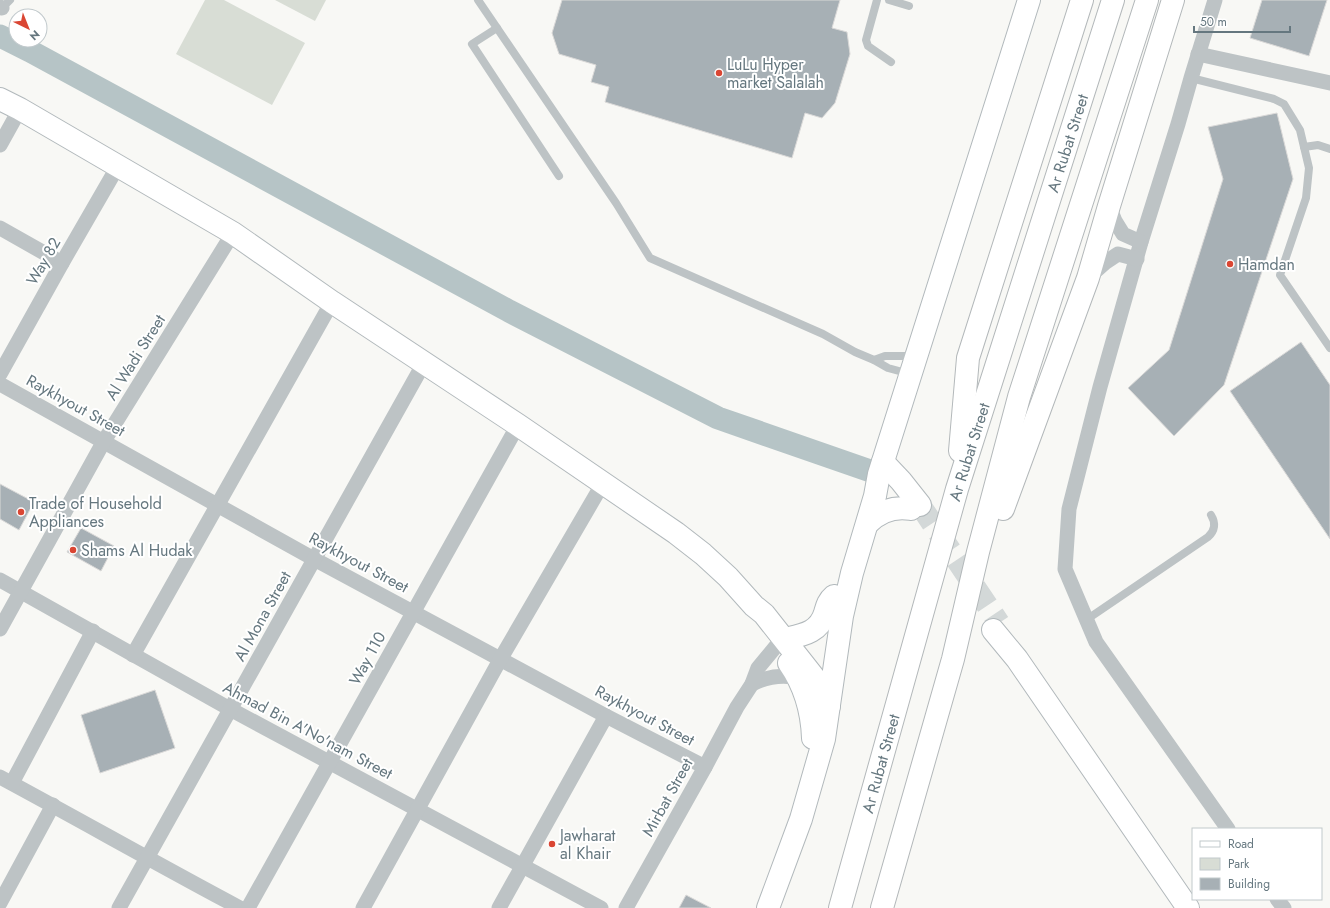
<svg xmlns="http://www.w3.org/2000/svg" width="1330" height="908" viewBox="0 0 1330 908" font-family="Jost,sans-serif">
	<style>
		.green { fill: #d8ddd5 }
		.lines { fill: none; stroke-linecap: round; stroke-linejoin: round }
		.river { stroke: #b6c4c6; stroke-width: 23 }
		.building { fill: #a7b0b5; stroke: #dad9d8 }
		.secondary-tunnel { stroke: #d3d8d8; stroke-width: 22; stroke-dasharray: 22 11; stroke-linecap: butt }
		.secondary-casing { stroke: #b2b9bc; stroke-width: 24 }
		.highway-casing { stroke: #b3b8ba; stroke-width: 24 }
		.lane { stroke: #bdc3c5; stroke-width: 8 }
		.street { stroke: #bdc3c5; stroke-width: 15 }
		.secondary { stroke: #fff; stroke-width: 22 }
		.highway { stroke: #fff; stroke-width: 22 }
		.poi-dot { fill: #da4633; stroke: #fff; stroke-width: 1.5 }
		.labels { text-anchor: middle; stroke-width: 4; stroke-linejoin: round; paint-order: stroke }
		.poi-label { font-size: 16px; fill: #65777f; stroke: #fff; text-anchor: start }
		.street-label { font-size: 16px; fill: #65777f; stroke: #fff }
	</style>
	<rect width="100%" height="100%" fill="#f8f8f5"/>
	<g class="green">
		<path d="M205,0H224L305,43L272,105L176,54Z"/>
		<path d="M275,0H326L315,21Z"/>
	</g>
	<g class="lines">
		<path class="river" d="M0,36L30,51L509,311L718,418L879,474"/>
	</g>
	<g class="building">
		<path d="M562,0H840L832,28L847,32L850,54L835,103L822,118L805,113L792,158L605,102L609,87L591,82L596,65L559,54L552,33Z"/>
		<path d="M1262,0H1327L1309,56L1250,38Z"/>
		<path d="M1277,113L1293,179L1224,385L1174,436L1128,388L1169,350L1223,179L1208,127Z"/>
		<path d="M1301,342L1330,385V539L1230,391Z"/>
		<path d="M0,484L34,502L19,530L0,519Z"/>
		<path d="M81,528L114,546L101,571L67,552Z"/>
		<path d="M155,690L175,748L100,773L81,715Z"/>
		<path d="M686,895L711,908H679Z"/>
	</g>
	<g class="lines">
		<path class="secondary-tunnel" d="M920,505L999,623"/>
		<defs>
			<g id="secondary">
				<path d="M0,99L20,109L233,233L332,302L518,425L676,533L703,554L728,577L754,606L764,614L820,685L829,706"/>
				<path d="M883,462L901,481L920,505"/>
				<path d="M868,523C880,511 894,506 911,509"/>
				<path d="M993,630L1017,659L1188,908"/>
				<path d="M785,639C802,635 819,633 825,613C827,606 828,601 834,596"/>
				<path d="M789,663C805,686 812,710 813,738"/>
				<path d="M768,908L801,819L824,739L842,616L852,573L875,496L879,474L1029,0"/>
			</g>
			<g id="highway">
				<path d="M960,451L968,358L1082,0"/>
				<path d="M1003,509L1088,278L1109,206L1173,0"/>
				<path id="s1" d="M840,908L957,489L1113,0"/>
				<path d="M882,908L953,659L978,552L1019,397L1147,0"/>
			</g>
		</defs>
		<use href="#secondary" class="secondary-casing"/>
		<use href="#highway" class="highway-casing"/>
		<g class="lane">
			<path d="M478,0L616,203L650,258L823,334L855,352L874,360L888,368L910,374"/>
			<path d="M877,0L866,40L868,46L891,62"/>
			<path d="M889,0L909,6"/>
			<path d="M0,10L10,0"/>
			<path d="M497,28L472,44L559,176"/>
			<path d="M1191,78L1274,99L1284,104L1300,130L1309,168L1306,198L1280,275L1330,348"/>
			<path d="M1304,147L1318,145L1330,149"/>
			<path d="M874,360L885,356H915"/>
			<path d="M1086,620L1208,537C1215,531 1216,523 1211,515"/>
		</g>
		<g class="street">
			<path d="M1215,0L1191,78L1178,124L1141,242L1100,387L1069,509L1065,569L1096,642L1228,829"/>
			<path d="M0,7L2,8"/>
			<path d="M1198,54L1330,83"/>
			<path d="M0,145L20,109"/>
			<path d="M1109,206L1115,221L1123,234L1141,242"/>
			<path d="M0,228L62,263"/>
			<path d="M1089,277L1106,262L1118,254L1137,259"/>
			<path d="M0,374L62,263L118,166"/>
			<path d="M0,384L314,559L606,716L705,767"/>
			<path d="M0,580L230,709L601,908"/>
			<path d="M0,629L104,441L233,233"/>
			<path d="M133,655L332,302"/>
			<path d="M752,684C768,676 782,674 799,678"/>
			<path d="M0,777C80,820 159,865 240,908"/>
			<path d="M12,783L93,631"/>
			<path d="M1277,899L1284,908"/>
			<path d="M0,903L53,805"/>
			<path d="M119,908L424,363"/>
			<path d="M248,908L518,425"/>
			<path d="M363,908L501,658L603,483"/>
			<path d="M499,908L606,716"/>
			<path d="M626,908L705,767L737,707L752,684L758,668L777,645L785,639"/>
		</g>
		<use href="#secondary" class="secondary"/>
		<use href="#highway" class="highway"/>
	</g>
	<g class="poi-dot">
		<circle cx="719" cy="73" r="4"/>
		<circle cx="1230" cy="264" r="4"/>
		<circle cx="21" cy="512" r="4"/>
		<circle cx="73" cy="550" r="4"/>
		<circle cx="552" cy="844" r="4"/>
	</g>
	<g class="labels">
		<g class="poi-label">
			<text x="727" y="70">LuLu Hyper<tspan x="727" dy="18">market Salalah</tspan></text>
			<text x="1238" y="270">Hamdan</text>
			<text x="29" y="509">Trade of Household<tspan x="29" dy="18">Appliances</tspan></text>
			<text x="81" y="556">Shams Al Hudak</text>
			<text x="560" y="841">Jawharat<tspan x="560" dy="18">al Khair</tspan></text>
		</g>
		<g class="street-label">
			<text dy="6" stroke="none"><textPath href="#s1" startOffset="798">Ar Rubat Street</textPath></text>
			<text transform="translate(43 261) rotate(-60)" y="6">Way 82</text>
			<text transform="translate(135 357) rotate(-58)" y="6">Al Wadi Street</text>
			<text transform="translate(76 405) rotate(29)" y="6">Raykhyout Street</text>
			<text dy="6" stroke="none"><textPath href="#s1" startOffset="474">Ar Rubat Street</textPath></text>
			<text transform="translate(359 562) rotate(28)" y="6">Raykhyout Street</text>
			<text transform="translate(262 616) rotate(-61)" y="6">Al Mona Street</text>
			<text transform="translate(367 658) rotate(-61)" y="6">Way 110</text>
			<text transform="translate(645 715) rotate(28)" y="6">Raykhyout Street</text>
			<text transform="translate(308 730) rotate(28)" y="6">Ahmad Bin A'No'nam Street</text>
			<text dy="6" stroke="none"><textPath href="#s1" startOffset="150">Ar Rubat Street</textPath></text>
			<text transform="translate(667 797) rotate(-61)" y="6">Mirbat Street</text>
		</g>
	</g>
	<rect x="1192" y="828" width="130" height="72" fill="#ffffff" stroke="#c1c9cc"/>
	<rect x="1200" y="841" width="20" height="6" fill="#ffffff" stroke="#c1c9cc"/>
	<text x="1228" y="848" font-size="12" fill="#65777f">Road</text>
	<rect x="1200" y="858" width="20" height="12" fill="#d8ddd5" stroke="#c1c9cc"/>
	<text x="1228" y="868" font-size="12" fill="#65777f">Park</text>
	<rect x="1200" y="878" width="20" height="12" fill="#a7b0b5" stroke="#c1c9cc"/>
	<text x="1228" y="888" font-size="12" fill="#65777f">Building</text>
	<g transform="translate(28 28) rotate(137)"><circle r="19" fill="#ffffff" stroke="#c1c9cc"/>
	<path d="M0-3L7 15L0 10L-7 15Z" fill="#da4633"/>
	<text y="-6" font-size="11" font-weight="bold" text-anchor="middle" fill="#65777f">N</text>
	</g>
	<path d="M1194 26v6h96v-6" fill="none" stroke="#65777f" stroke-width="2"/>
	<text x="1200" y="26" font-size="12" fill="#65777f" stroke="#ffffff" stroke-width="3" paint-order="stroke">50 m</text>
</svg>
